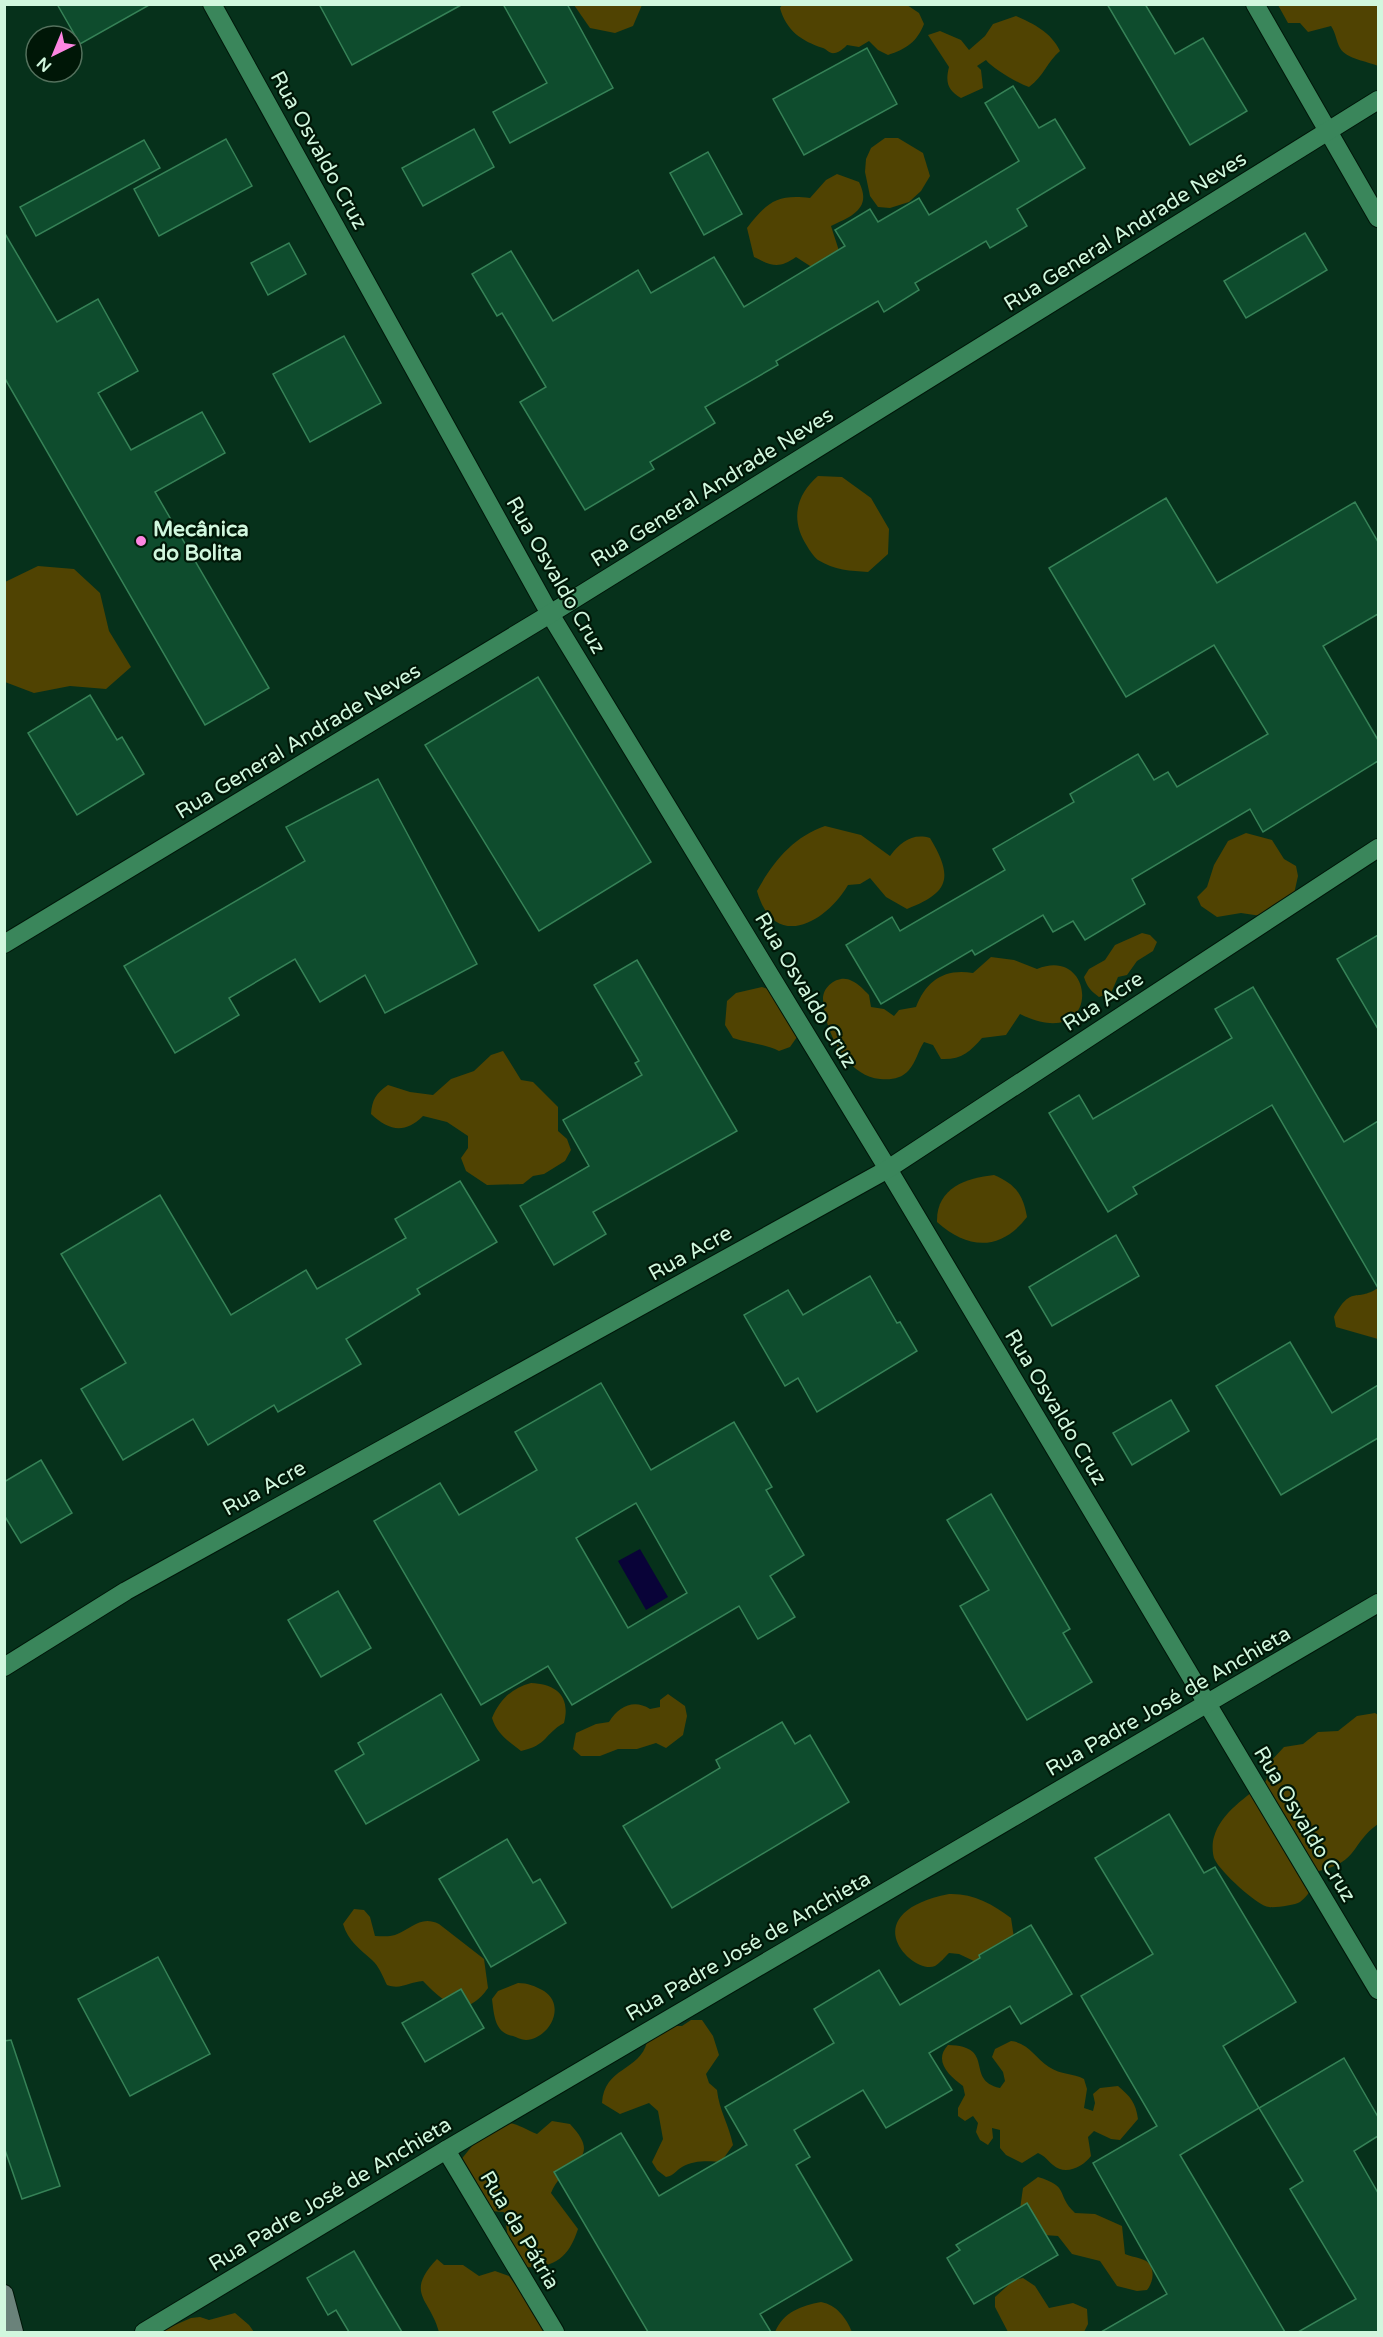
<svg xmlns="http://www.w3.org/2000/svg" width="1383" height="2337" viewBox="0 0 1383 2337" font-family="'Varela Round',sans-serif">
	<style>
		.green { fill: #504302 }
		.water { fill: #090338 }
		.building { fill: #0e4c2d; stroke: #368257; stroke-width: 1.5; fill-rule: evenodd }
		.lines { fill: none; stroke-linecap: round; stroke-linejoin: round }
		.street-casing { stroke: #011609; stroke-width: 20 }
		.secondary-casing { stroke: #011609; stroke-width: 20 }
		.street { stroke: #3a865b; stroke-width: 18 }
		.secondary { stroke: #6a827a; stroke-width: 18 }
		.poi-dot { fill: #fd86e2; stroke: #001707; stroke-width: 2 }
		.labels { text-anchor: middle; stroke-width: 4.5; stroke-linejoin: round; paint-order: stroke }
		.street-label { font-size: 21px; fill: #d1f7de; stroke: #001707 }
		.poi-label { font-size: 21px; font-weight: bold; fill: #d1f7de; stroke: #001707; text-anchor: start }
	</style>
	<rect width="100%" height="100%" fill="#06311b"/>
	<g class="green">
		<path d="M574,5H642L633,26L615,33L590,28Z"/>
		<path d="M782,5H907L919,13L924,24C917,42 906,49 888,55L878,50L869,41L859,47L847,45C844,48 840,52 835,53C829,54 828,50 823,48C801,41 786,30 780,8Z"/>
		<path d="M1278,5H1378V66C1367,61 1346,59 1340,48C1336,41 1336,33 1331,26L1308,32L1300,23H1288Z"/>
		<path d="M1016,16C1034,24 1051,32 1060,51C1047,62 1044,76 1029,87C1019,84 992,68 986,60L977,66L981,70L983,88L961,98C948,90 945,83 949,67L928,35L940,31L961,40L969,50L985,36L993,24Z"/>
		<path d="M885,138H898L923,153L930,176L921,191L909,202L890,208L878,207L870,196L865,172L866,159L871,148Z"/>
		<path d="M837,174L859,182C872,208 853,216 831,226L841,257L818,271L796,257C779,269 772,266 754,257L747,228C767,202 777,194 810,198L826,180Z"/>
		<path d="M818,476L842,477L871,498L889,529L888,554L868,572C851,571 834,570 818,560C814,557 810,551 807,546C790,520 796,495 818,476Z"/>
		<path d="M38,566L74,569L100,593L109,631L131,667L106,689L70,686L34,693L5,682V582Z"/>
		<path d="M825,826L861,835L890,856C901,842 912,833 930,838C954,878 949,893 907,909L886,897L870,878L860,884L848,885C825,924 774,951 757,891C773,862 793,837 825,826Z"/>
		<path d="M1246,833L1272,840L1284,859L1296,866L1298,876L1294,894L1261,916L1241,913L1217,917L1201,906L1197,897L1207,887L1214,865L1228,841Z"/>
		<path d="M1142,933L1150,935L1157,942L1153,951L1137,961L1127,975L1118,977L1111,993L1099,997C1091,991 1087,987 1084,977L1089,969L1105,960L1115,945Z"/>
		<path d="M991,957L1014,960L1037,969C1097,944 1103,1055 1020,1014L1006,1035L982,1038C970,1052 961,1060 941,1059L933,1045L924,1042C918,1051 916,1062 909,1070C901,1079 891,1080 880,1079C846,1076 824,1030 823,999C823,985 840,974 852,981C859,984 864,990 869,995L871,1007L884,1009L894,1016L899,1010L916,1007C926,981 944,968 973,973Z"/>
		<path d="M762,987L783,994L797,1037L790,1047L779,1051C765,1044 748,1043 733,1038L725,1025L727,1001L736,993Z"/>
		<path d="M503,1051L521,1080L533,1082L558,1107V1131L567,1139L571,1150L565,1161L544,1174L533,1176L523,1184L487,1185L466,1171L461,1158L468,1148V1136L447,1122L423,1116C405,1134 389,1131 371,1114C372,1100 376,1093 388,1085L410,1092L433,1095L451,1079L474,1071L491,1055Z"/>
		<path d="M994,1175C1015,1184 1023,1194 1027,1217C1001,1251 968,1250 937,1222C936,1188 966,1178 994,1175Z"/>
		<path d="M1378,1288V1339L1336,1327L1334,1317C1352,1284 1355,1303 1378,1288Z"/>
		<path d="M531,1683C556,1684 571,1696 564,1723C544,1734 548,1745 521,1751C508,1741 497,1734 492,1718C500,1699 512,1688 531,1683Z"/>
		<path d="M668,1694L685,1706L687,1716L683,1735L666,1748L656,1743L637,1749H618L600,1756H581L573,1749L576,1733L596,1724L609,1722C619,1706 634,1699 650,1709L660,1707V1700Z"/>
		<path d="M1375,1713L1378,1715V1824C1350,1844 1360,1861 1319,1871C1315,1882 1311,1894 1300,1902C1295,1905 1276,1908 1269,1907C1257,1906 1220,1871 1215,1860C1212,1855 1212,1842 1214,1837C1221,1812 1247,1797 1266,1781L1271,1761L1284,1747L1303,1744L1318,1732L1338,1731L1357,1716Z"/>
		<path d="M949,1894C972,1893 993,1904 1011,1918L1014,1938L976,1962L959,1954L949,1953C945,1957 940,1963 935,1966C914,1976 850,1914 949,1894Z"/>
		<path d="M354,1909L364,1910L370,1917L375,1936C381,1936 389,1937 395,1935C412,1929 420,1915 439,1924L484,1959L488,1988C466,2020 445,2004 423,1981C409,1982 401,1990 387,1985C383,1977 379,1966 372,1960C360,1949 348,1941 343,1924Z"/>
		<path d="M518,1983C528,1983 535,1986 544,1991C566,2005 551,2038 526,2040C522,2040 516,2037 513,2036C507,2035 501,2032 498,2026C494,2019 493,2007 492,1999L498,1991Z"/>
		<path d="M691,2020H702L713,2036L719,2055L706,2074L709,2083L717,2090C719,2110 729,2125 733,2145L721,2162C710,2161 693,2160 682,2167C675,2171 675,2175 666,2177L657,2170L652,2162L663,2139L658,2111L649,2103L620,2114L602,2103C604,2067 640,2071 647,2042L672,2026H682Z"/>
		<path d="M1011,2041C1029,2043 1035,2058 1049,2067C1061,2075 1073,2073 1084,2079L1087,2089L1084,2108L1093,2111L1095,2103L1093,2094L1100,2088L1118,2086C1130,2096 1136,2103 1138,2119L1120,2140L1111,2139L1094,2131L1088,2137L1091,2156C1083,2167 1065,2176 1053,2165C1047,2160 1045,2156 1038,2153L1022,2163L1006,2155L1000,2148V2130L992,2128L993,2138L988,2145L980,2140L976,2132L978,2123L973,2116L965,2121L958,2116V2108L965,2095L963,2086C949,2076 933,2061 948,2045C997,2046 964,2080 1000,2088L1005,2081L1003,2072L992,2057L995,2049Z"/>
		<path d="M552,2121L570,2124C605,2161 565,2160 551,2193L578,2229C568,2260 552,2269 521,2267L510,2251L504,2212L475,2210L456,2167C466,2152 490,2122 510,2123C518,2124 529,2131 537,2134Z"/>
		<path d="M1038,2177C1071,2187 1055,2194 1075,2213L1095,2214L1122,2226L1125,2254C1132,2257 1137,2257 1144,2260C1156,2265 1154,2282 1147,2290L1137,2291L1117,2286L1100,2261L1072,2254L1058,2236L1044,2235L1020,2209L1023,2188Z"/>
		<path d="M437,2259L444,2265H463L479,2276L495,2271L509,2276L545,2326L544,2332H439C430,2298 404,2294 437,2259Z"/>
		<path d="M1023,2278L1035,2286L1049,2308L1073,2303L1087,2309L1088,2324L1084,2332H1008L995,2307V2297L1014,2280Z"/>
		<path d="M821,2302C837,2305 846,2318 852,2332H775C783,2312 801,2306 821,2302Z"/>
		<path d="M235,2313L249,2325L254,2332H159L191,2318L200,2317L209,2320Z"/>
	</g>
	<path class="water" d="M640,1549L668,1597L646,1610L618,1561Z"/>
	<g class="building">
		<path d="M57,4H151L80,44Z"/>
		<path d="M319,4H463L352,65Z"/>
		<path d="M503,4H567L613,88L510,143L493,112L547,83Z"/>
		<path d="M1107,4H1145L1175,54L1203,38L1247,111L1190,145Z"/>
		<path d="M867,48L897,104L804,155L773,99Z"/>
		<path d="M1013,86L1039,128L1055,119L1085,168L1017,209L1027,226L990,248L986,241L915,283L919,290L884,312L878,301L776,361L778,365L705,407L715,423L650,462L654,469L585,510L520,402L546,387L502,313L497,316L472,274L511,251L553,321L638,270L651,293L714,257L744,307L845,246L835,230L870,209L878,222L919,198L929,215L1019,161L985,103Z"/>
		<path d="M474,129L494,167L423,206L402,168Z"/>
		<path d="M226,139L252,186L159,236L134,189Z"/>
		<path d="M144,140L160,168L36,236L20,207Z"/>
		<path d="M708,152L742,214L704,235L670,173Z"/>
		<path d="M4,232L57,322L98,299L138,371L98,393L131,450L202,412L225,453L155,492L269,688L205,725L4,377Z"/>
		<path d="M1305,233L1327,270L1246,318L1224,281Z"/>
		<path d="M289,243L306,274L268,295L251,263Z"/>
		<path d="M344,336L381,403L310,442L273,374Z"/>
		<path d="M1166,498L1217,583L1355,502L1378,542V614L1323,646L1378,740V761L1263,832L1250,809L1132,879L1145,904L1085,940L1073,921L1053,932L1043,915L975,955L972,950L881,1004L846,945L892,917L900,931L1005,870L993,849L1074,802L1070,794L1138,754L1154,780L1168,772L1177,787L1268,734L1214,645L1126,697L1049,568Z"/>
		<path d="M538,677L651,862L539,931L425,745Z"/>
		<path d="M90,695L117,740L122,737L144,774L77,815L28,733Z"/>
		<path d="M378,779L477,964L385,1013L365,975L320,1002L295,959L229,998L239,1015L175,1053L124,966L305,861L286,827Z"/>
		<path d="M1378,935V1029L1337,959Z"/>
		<path d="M637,960L737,1131L593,1212L606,1234L554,1265L520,1206L589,1166L563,1120L642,1075L635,1063L639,1061L594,985Z"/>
		<path d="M1253,987L1344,1142L1378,1121V1288L1272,1105L1133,1187L1137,1194L1108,1212L1049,1113L1079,1095L1093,1119L1232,1038L1215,1009Z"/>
		<path d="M460,1181L497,1242L417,1289L420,1294L346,1339L361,1364L278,1412L274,1405L208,1445L193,1419L123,1460L81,1389L126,1363L61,1254L160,1195L231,1315L306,1270L317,1289L406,1238L395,1219Z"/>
		<path d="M1116,1235L1139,1276L1052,1326L1029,1287Z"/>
		<path d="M870,1276L897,1323L900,1322L917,1351L817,1412L798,1378L785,1386L744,1315L788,1290L803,1315Z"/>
		<path d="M1290,1342L1332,1413L1378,1385V1438L1281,1495L1216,1386Z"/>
		<path d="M601,1383L651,1470L734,1422L772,1487L766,1490L804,1555L770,1576L795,1617L758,1639L739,1606L572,1705L548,1666L481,1705L374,1521L440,1483L459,1515L537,1470L515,1432ZM636,1503L687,1593L628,1628L576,1538Z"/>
		<path d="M1171,1400L1189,1431L1132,1465L1113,1433Z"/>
		<path d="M41,1460L72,1513L21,1543L4,1515V1482Z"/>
		<path d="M991,1494L1070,1629L1063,1633L1092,1682L1027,1720L960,1606L989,1590L947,1520Z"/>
		<path d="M338,1591L371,1648L321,1677L288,1620Z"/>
		<path d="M441,1694L479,1760L366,1824L335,1771L364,1754L358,1743Z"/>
		<path d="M782,1722L795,1744L810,1735L849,1802L672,1908L623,1826L720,1768L716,1760Z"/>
		<path d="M1169,1814L1204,1873L1215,1867L1296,2002L1223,2046L1259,2108L1180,2155L1285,2332H1101L1167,2294L1093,2163L1157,2126L1081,1996L1153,1954L1095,1858Z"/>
		<path d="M507,1839L533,1883L540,1879L566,1923L491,1967L439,1879Z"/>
		<path d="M1031,1925L1072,1994L1021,2024L1010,2006L929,2053L952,2090L886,2128L863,2090L794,2130L810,2157L796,2165L852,2260L760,2314L771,2332H648L554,2172L621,2133L659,2196L747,2145L725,2107L834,2043L814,2009L879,1970L900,2005L980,1958L979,1955Z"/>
		<path d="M158,1957L210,2054L130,2096L78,1999Z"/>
		<path d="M461,1989L484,2028L425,2062L402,2023Z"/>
		<path d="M11,2040L60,2186L22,2199L4,2147V2041Z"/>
		<path d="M1344,2058L1378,2117V2136L1354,2151L1378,2193V2332H1298L1356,2299L1290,2189L1303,2181L1259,2108Z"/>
		<path d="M1027,2203L1058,2255L974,2304L947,2258L960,2250L956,2245Z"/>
		<path d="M354,2251L375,2287L402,2332H349L336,2310L328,2315L307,2278Z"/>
	</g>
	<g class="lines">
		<defs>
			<g id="street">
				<path d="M212,4L550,614L888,1169L1378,1990"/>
				<path d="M1255,4L1378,218"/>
				<path d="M4,944L550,614L1378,100"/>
				<path d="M4,1667L126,1591L888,1169L1378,848"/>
				<path d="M446,2150L555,2332"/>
				<path d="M144,2332L446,2150L1378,1603"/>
			</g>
			<path id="secondary" d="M4,2294L14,2332"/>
		</defs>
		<use href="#street" class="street-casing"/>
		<use href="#secondary" class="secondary-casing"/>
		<use href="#street" class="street"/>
		<use href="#secondary" class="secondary"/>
	</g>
	<circle class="poi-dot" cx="141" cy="541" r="6"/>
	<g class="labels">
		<g class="street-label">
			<text transform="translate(319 150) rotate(61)" y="7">Rua Osvaldo Cruz</text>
			<text transform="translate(1125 231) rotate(-32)" y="7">Rua General Andrade Neves</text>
			<text transform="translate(712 487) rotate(-32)" y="7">Rua General Andrade Neves</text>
			<text transform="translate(556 575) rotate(60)" y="7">Rua Osvaldo Cruz</text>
			<text transform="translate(298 741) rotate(-31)" y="7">Rua General Andrade Neves</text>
			<text transform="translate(806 990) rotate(59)" y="7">Rua Osvaldo Cruz</text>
			<text transform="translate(1103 1001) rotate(-33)" y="7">Rua Acre</text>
			<text transform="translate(690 1253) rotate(-29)" y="7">Rua Acre</text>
			<text transform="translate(1056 1407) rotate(59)" y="7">Rua Osvaldo Cruz</text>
			<text transform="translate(264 1488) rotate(-29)" y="7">Rua Acre</text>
			<text transform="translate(1168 1701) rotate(-30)" y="7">Rua Padre José de Anchieta</text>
			<text transform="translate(1305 1824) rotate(59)" y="7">Rua Osvaldo Cruz</text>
			<text transform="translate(748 1946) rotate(-30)" y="7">Rua Padre José de Anchieta</text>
			<text transform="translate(330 2194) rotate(-31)" y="7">Rua Padre José de Anchieta</text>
			<text transform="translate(520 2230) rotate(59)" y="7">Rua da Pátria</text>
		</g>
		<g class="poi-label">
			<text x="153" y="536">Mecânica<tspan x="153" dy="24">do Bolita</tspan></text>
		</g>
	</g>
	<rect width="1383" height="2337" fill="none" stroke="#d1f7de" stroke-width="12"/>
	<g transform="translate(54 54) rotate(223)"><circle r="28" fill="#001707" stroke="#54715d" stroke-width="1.5"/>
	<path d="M0-4.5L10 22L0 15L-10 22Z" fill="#fd86e2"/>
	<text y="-9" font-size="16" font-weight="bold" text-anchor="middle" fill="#d1f7de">N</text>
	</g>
</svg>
